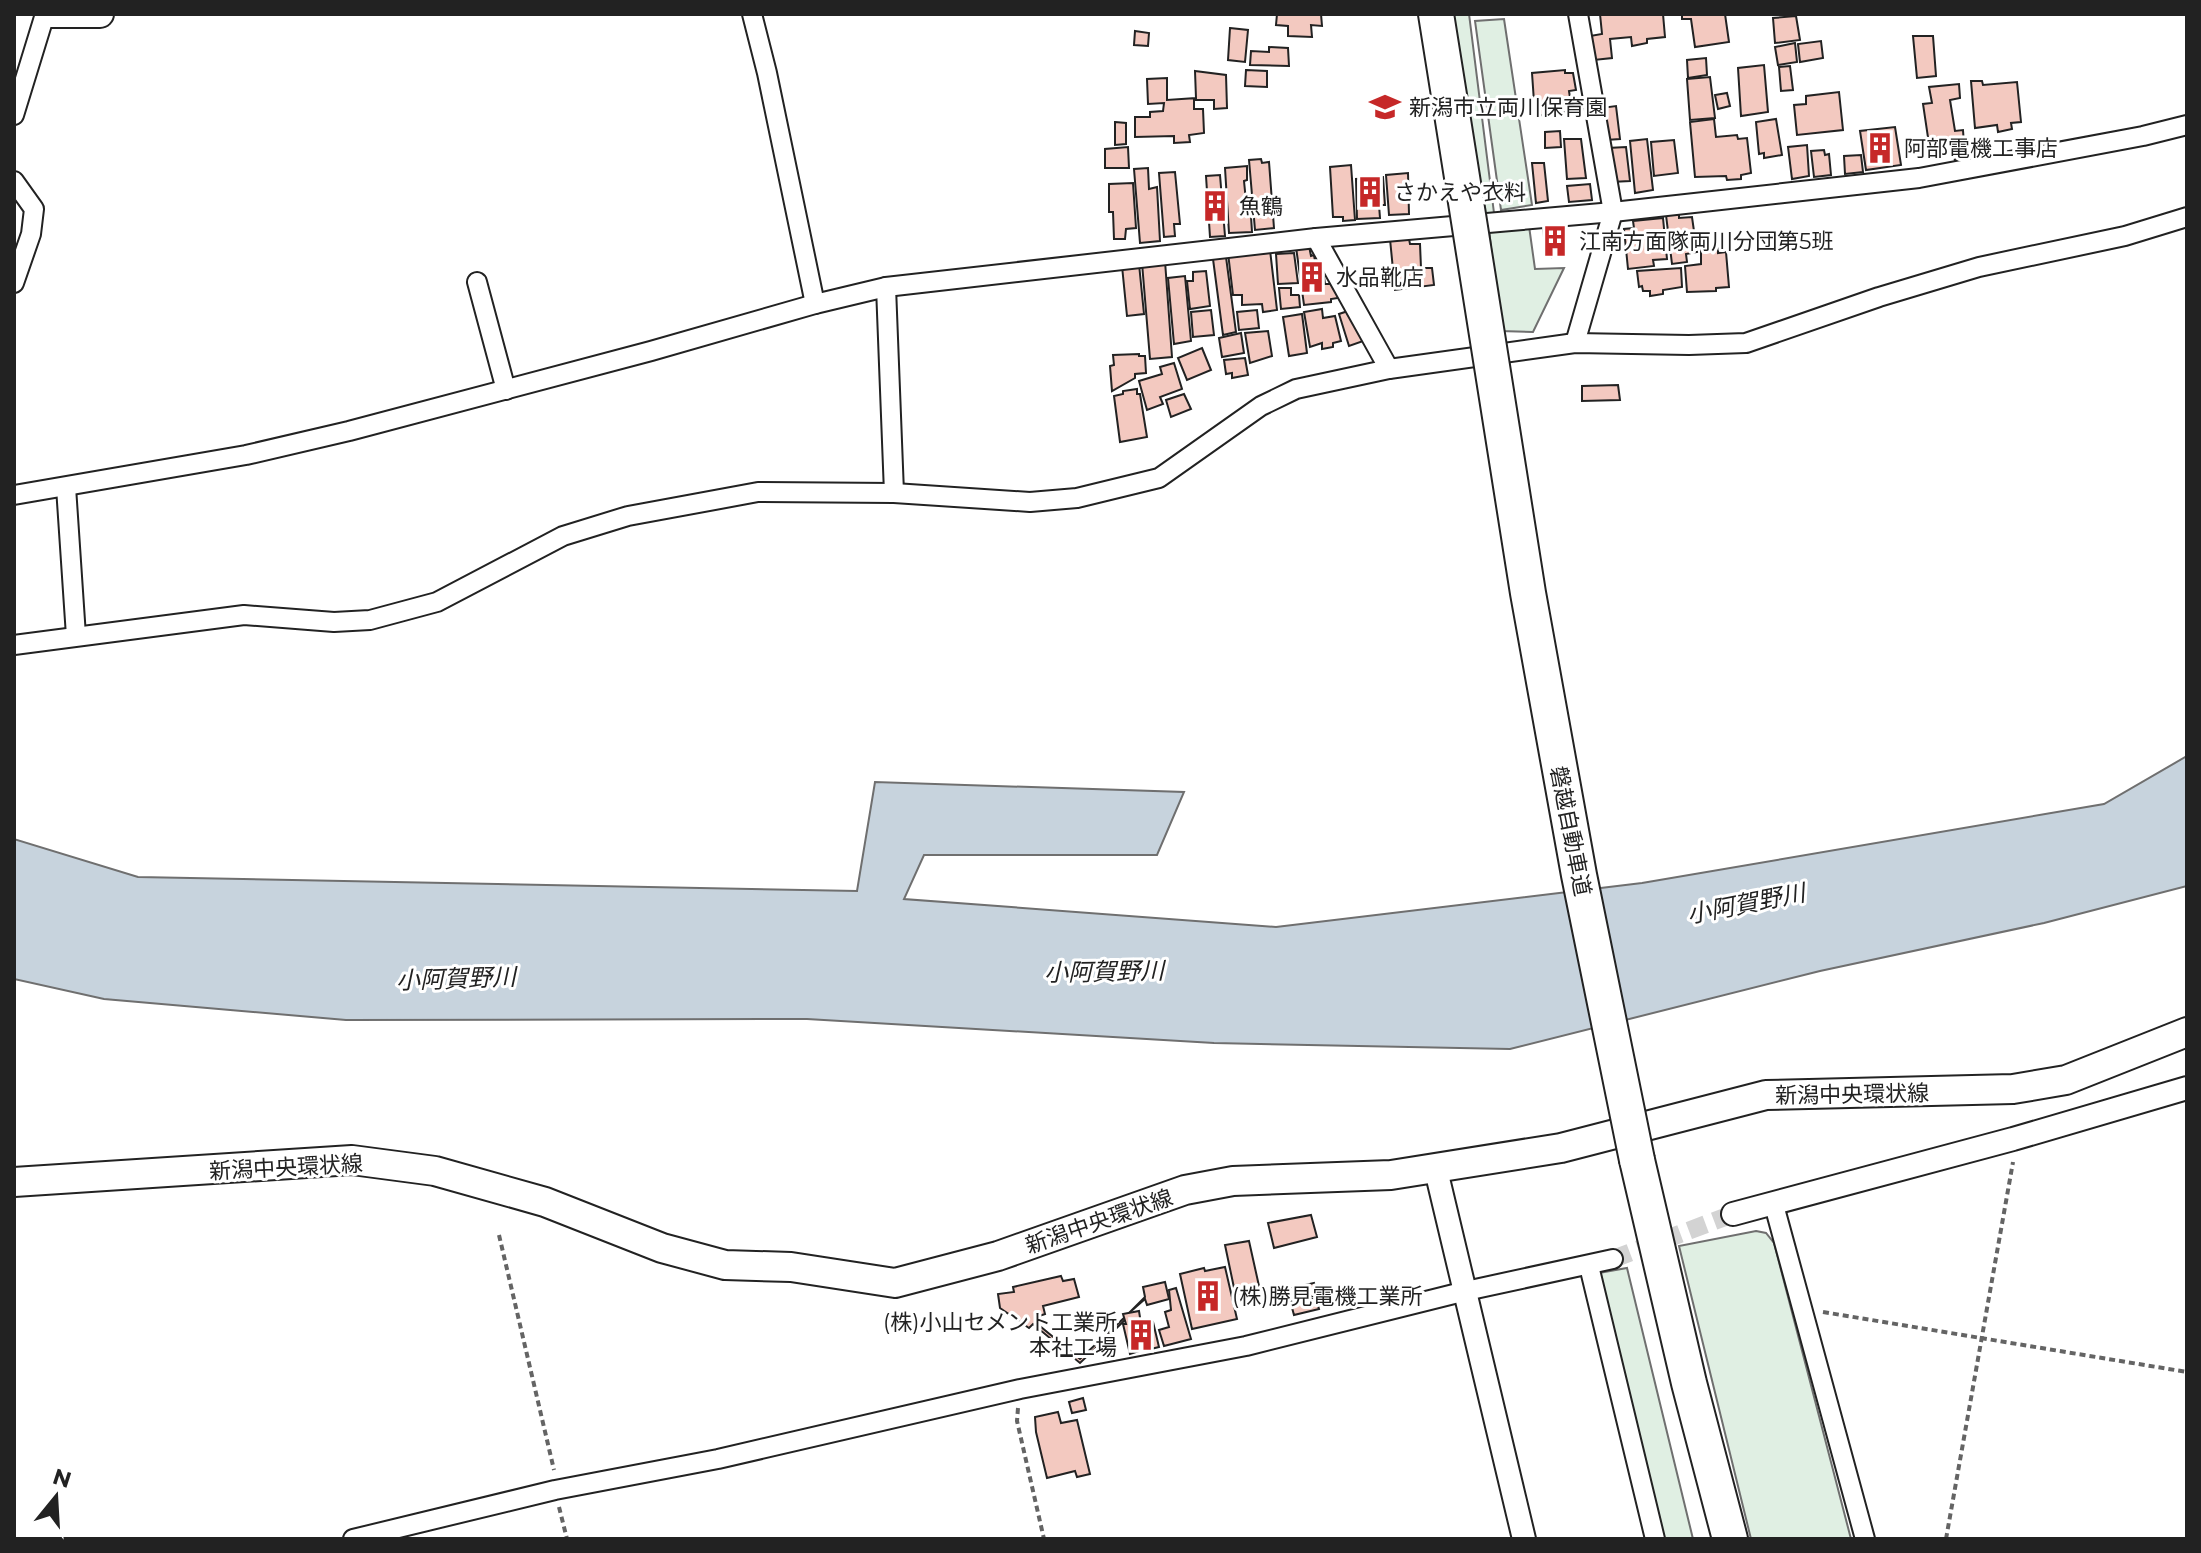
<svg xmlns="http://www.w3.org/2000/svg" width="2201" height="1553" viewBox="0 0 2201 1553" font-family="Montserrat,'Noto Sans JP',sans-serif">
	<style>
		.green { fill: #e0efe3; stroke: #6f6f6f; stroke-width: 2 }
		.water { fill: #c7d3dd; stroke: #6f6f6f; stroke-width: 2 }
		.building { fill: #f3c9c0; stroke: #222; stroke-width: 2 }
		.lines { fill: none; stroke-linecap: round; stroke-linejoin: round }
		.minor-tunnel { stroke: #d3d3d3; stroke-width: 18; stroke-dasharray: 18 9; stroke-linecap: butt }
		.minor-casing { stroke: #222; stroke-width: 22 }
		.tertiary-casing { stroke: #222; stroke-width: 26 }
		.secondary-casing { stroke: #222; stroke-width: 30 }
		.primary-casing { stroke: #222; stroke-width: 32 }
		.motorway-casing { stroke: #222; stroke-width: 38 }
		.path { stroke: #646464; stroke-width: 4; stroke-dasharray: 6 4; stroke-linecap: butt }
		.minor { stroke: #fff; stroke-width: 18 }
		.tertiary { stroke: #fff; stroke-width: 22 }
		.secondary { stroke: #fff; stroke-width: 26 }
		.primary { stroke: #fff; stroke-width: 28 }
		.motorway { stroke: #fff; stroke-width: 34 }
		.motorway-bridge-casing { stroke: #222; stroke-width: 38; stroke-linecap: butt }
		.motorway-bridge { stroke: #fff; stroke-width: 34 }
		.labels { text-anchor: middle; stroke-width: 6; stroke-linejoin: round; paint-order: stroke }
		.poi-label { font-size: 22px; fill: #222; stroke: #fff; text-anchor: start }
		.street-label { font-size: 22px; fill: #222; stroke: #fff }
		.water-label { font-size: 24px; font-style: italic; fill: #222; stroke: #fff }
	</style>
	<rect width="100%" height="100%" fill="#fff"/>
	<g class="green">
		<path d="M1452,14H1469L1494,213L1482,214Z"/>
		<path d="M1504,19L1532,205L1501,210L1475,21Z"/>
		<path d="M1529,226L1535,269L1564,268L1533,332L1500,331L1489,229Z"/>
		<path d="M1756,1231L1766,1233L1774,1243L1851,1539H1751L1679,1246Z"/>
		<path d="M1627,1268L1693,1539H1659L1599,1273Z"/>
	</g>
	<path class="water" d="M2187,756V886L2044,923L1820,971L1510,1049L1214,1043L807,1019L346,1020L104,999L14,979V839L138,877L857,891L875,782L1184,792L1157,855H924L904,899L1276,927L1642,883L2104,804Z"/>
	<g class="building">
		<path d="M1277,14H1321L1322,26L1311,25L1312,37L1288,36V26L1276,25Z"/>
		<path d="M1600,14H1663L1665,37L1647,39V43L1632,46L1631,37L1610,39L1612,58L1594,60L1590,36L1602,34Z"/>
		<path d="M1682,14H1725L1729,42L1695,47L1691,19H1682Z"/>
		<path d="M1796,16L1800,40L1775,43L1773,18Z"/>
		<path d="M1230,28L1248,30L1245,62L1228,60Z"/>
		<path d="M1135,31L1149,33L1148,46L1134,45Z"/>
		<path d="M1913,36H1933L1936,76L1917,78Z"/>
		<path d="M1821,41L1823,58L1800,62L1798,44Z"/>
		<path d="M1795,43L1797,62L1778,65L1775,47Z"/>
		<path d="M1269,47L1288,48L1289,66L1250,65L1251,51L1269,52Z"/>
		<path d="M1706,58L1707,75L1688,78L1687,60Z"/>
		<path d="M1764,65L1768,112L1741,116L1738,68Z"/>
		<path d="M1790,66L1793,90L1781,91L1779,67Z"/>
		<path d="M1246,70L1267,71V87L1245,86Z"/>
		<path d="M1565,70V73H1573L1576,90L1569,91L1572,111L1535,116L1532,73Z"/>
		<path d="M1195,71L1226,75L1227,108L1214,109V100H1194V109H1203L1204,133L1189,135L1190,142L1174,143V136L1135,137V117H1150V112L1163,111L1164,103L1148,104L1147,79L1167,78V100L1196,98Z"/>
		<path d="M1710,77L1715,118L1690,120L1687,79Z"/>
		<path d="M1971,81H1982L1983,85L2017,82L2021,122L2011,123L2012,129L1998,132L1997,125L1975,128Z"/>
		<path d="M1959,84L1960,98L1950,100L1955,131L1963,130L1965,159L1955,161L1953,148L1930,151L1923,104L1932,103L1929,87Z"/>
		<path d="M1839,92L1843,130L1797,135L1794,105L1806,104V96Z"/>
		<path d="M1727,93L1730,106L1718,109L1715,95Z"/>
		<path d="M1616,106L1620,139L1606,140L1601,108Z"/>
		<path d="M1714,119L1716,137L1737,135L1738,139L1747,138L1751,173L1741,175V179L1727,180L1726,176L1695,177L1690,122Z"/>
		<path d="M1776,119L1782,155L1764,158V153L1759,154L1756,122Z"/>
		<path d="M1115,122L1126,123V144L1115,145Z"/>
		<path d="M1895,127L1901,165L1866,170L1860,131Z"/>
		<path d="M1560,131L1561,147L1545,148V132Z"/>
		<path d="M1564,139H1581L1586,178L1567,179Z"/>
		<path d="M1647,139L1653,190L1635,193L1630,141Z"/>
		<path d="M1674,140L1678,173L1654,176L1651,142Z"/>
		<path d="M1807,145L1809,176L1792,179L1788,147Z"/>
		<path d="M1128,147L1129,168H1105V149Z"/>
		<path d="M1626,147L1630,181L1611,182L1608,148Z"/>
		<path d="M1824,150L1825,155L1829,154L1831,175L1814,177L1811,151Z"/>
		<path d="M1861,155L1863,172L1845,174L1844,156Z"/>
		<path d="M1261,159L1262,163L1269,162L1274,228L1255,230L1249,160Z"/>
		<path d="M1532,163H1544L1548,201L1536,203Z"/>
		<path d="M1351,165L1355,220L1343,221V217H1333L1330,167Z"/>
		<path d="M1247,166V180L1244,181L1246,201H1250L1252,232L1229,233L1225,168Z"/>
		<path d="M1148,168L1149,189L1157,187L1160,241L1140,243L1134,169Z"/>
		<path d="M1175,172L1180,224H1174L1175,236L1164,237L1159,173Z"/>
		<path d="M1408,173L1409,214L1389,215L1386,175Z"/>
		<path d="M1220,175L1225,236L1210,237L1206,176Z"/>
		<path d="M1383,177L1385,205H1379L1380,218L1357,219L1356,179Z"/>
		<path d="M1133,183L1136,228L1126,229L1125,239H1114L1113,212H1109V184Z"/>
		<path d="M1590,184L1592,200L1569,202L1567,186Z"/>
		<path d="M1679,214V218L1692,217L1697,252L1686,254L1687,262L1672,264L1666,215Z"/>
		<path d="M1663,218L1667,259L1653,260L1654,266L1628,269L1624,229L1634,228L1633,221Z"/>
		<path d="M1564,228L1565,252L1552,257V253L1546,254L1543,229Z"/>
		<path d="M1390,239H1409L1410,244H1420L1421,268H1432L1434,285L1395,290Z"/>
		<path d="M1707,241L1708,248H1718V253L1726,252L1729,287L1716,288V291L1687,292L1685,266L1701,264V242Z"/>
		<path d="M1309,246L1311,256L1314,255L1315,261H1318L1320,271L1323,270L1325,284H1335L1344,297L1331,299V302L1304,305L1296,247Z"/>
		<path d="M1270,250L1277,310L1263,312L1262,304L1242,305V295H1233L1228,253Z"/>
		<path d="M1294,253L1298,283L1278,284L1276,254Z"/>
		<path d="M1226,257L1236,332L1223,335L1213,259Z"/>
		<path d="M1165,261L1172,357L1150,359L1142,263Z"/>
		<path d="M1139,264L1144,314L1127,316L1122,266Z"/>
		<path d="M1681,268L1682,287L1663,290V294L1650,296V291H1643L1642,286L1639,287L1637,271Z"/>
		<path d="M1206,271L1210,306L1190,309L1187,281H1193V272Z"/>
		<path d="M1185,276L1191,341L1174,344L1168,278Z"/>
		<path d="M1279,288H1291V295H1299L1300,307L1281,309Z"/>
		<path d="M1322,309L1323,318L1335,316L1341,341L1333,343V347L1322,349V343L1310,347L1304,312Z"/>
		<path d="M1354,309L1369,339L1349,346L1339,314Z"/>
		<path d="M1211,310L1214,335L1193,337L1191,312Z"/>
		<path d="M1257,310L1259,328L1239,330L1237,312Z"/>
		<path d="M1302,314L1307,353L1289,356L1283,317Z"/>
		<path d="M1268,331L1272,356L1250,363L1245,333Z"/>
		<path d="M1241,333L1244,353L1222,357L1219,338Z"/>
		<path d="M1202,348L1211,370L1187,380L1178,358Z"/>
		<path d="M1139,354V356H1145L1146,373L1135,374V378L1112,391L1110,366L1114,365L1113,355Z"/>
		<path d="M1245,358L1248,375L1232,378V373L1226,374L1224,360Z"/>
		<path d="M1174,363L1182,389L1160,397L1163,404L1147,410L1139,381L1162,374L1160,367Z"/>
		<path d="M1618,385L1620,400L1582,401V386Z"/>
		<path d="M1137,389V394H1140L1147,437L1120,442L1114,396L1123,394V391Z"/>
		<path d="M1184,394L1191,409L1171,417L1166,400Z"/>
		<path d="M1311,1215L1317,1237L1274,1248L1268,1223Z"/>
		<path d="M1249,1241L1261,1295L1237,1302L1225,1245Z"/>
		<path d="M1225,1267L1237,1319L1192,1329L1180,1274L1204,1268L1205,1271Z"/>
		<path d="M1061,1276L1063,1281L1074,1279L1079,1297L1043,1306L1045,1314L1036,1317L1035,1322L1080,1359L1124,1318L1125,1320L1080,1363L1033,1324L1029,1328L1000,1308L998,1294L1014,1292L1013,1287Z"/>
		<path d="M1165,1282L1169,1299L1147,1305L1145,1299L1129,1313L1145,1297L1143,1287Z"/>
		<path d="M1314,1283L1317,1295L1291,1301L1288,1289Z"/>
		<path d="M1176,1288L1191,1339L1164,1346L1159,1330L1169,1327L1165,1312L1171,1310L1169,1290Z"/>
		<path d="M1316,1298L1319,1309L1294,1315L1291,1304Z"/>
		<path d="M1139,1311L1141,1324L1153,1322L1159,1347L1147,1350L1146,1346L1141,1347L1142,1350L1130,1354L1123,1324H1126L1123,1314Z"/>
		<path d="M1083,1398L1086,1410L1072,1413L1069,1402Z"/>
		<path d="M1058,1412L1061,1423L1077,1420L1090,1474L1077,1477L1075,1471L1047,1478L1036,1432L1035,1417Z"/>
	</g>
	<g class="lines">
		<path class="minor-tunnel" d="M1613,1259L1733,1214"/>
		<defs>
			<g id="minor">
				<path d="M752,14L767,73L815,304"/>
				<path d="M14,115L45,14"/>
				<path d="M14,181L34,209L31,234L14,283"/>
				<path d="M1316,238L1389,369"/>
				<path d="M477,282L506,390"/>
				<path d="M886,287L894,493"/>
				<path d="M1575,343L1613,212L1578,14"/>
				<path d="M66,487L76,636"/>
				<path d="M14,495L246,455L349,431L651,351L815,304L886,287L1316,238L1613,212L1919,178L2143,136L2187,125"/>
				<path d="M14,645L244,615L334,622L370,620L437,602L563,536L628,516L758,492L894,493L1030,502L1077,498L1159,478L1261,406L1296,389L1389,369L1575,343L1689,345L1746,343L1879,297L1979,267L2125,236L2187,217"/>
				<path d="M1774,1205L1865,1539"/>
				<path d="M1589,1266L1655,1539"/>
				<path d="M353,1539L555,1490L718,1459L1020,1389L1246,1346L1466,1291L1613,1259"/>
			</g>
			<g id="tertiary">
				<path d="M1435,1166L1524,1539"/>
				<path d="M1733,1214L2013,1139L2187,1088"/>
			</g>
			<path id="secondary" d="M51,14H100"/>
			<path id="primary" d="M14,1182L352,1160L435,1171L545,1202L662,1248L725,1265L791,1267L895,1283L998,1256L1185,1190L1233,1181L1391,1175L1561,1148L1766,1095L2013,1089L2066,1080L2187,1032"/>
			<g id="motorway">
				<path d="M1436,14L1452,114"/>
				<path d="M1637,1160L1689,1383L1730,1539"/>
			</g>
		</defs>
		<use href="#minor" class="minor-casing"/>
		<use href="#tertiary" class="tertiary-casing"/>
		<use href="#secondary" class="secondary-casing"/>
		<use href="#primary" class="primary-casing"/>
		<use href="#motorway" class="motorway-casing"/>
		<g class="path">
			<path d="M499,1235L554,1470"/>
			<path d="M1823,1312L2187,1372"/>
			<path d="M1018,1408L1017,1421L1044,1539"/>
			<path d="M559,1507L567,1539"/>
			<path d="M1946,1539L2013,1162"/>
		</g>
		<use href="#minor" class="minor"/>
		<use href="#tertiary" class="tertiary"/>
		<use href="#secondary" class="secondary"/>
		<use href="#primary" class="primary"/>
		<use href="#motorway" class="motorway"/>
		<defs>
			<path id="motorway-bridge" d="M1452,114L1528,593L1579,875L1637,1160"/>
		</defs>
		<use href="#motorway-bridge" class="motorway-bridge-casing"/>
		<use href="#motorway-bridge" class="motorway-bridge"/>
	</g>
	<defs>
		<symbol id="school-bare" viewBox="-9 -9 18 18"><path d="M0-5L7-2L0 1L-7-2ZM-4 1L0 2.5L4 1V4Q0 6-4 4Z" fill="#c62828" stroke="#fff" stroke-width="2.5" paint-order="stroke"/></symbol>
		<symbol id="building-bare" viewBox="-9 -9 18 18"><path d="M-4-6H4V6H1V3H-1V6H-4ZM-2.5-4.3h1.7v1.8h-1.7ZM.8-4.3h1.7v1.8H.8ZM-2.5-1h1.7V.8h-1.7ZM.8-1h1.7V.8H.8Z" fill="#c62828" stroke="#fff" stroke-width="2.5" paint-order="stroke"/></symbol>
	</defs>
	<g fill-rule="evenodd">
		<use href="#school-bare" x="1363" y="85" width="44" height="44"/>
		<use href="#building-bare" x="1858" y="126" width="44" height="44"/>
		<use href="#building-bare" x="1348" y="170" width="44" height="44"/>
		<use href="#building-bare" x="1193" y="184" width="44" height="44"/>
		<use href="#building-bare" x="1533" y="219" width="44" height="44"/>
		<use href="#building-bare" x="1290" y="255" width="44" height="44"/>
		<use href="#building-bare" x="1186" y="1274" width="44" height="44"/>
		<use href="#building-bare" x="1119" y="1313" width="44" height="44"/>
	</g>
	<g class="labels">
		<g class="poi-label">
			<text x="1409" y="115">新潟市立両川保育園</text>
			<text x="1904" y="156">阿部電機工事店</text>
			<text x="1394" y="200">さかえや衣料</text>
			<text x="1239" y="214">魚鶴</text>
			<text x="1579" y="249">江南方面隊両川分団第5班</text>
			<text x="1336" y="285">水品靴店</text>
			<text x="1232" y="1304">(株)勝見電機工業所</text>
			<text x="1117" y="1330" text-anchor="end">(株)小山セメント工業所<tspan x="1117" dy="25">本社工場</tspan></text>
		</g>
		<g class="street-label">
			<text transform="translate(1571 831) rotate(79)" y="8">磐越自動車道</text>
			<text transform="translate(1852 1094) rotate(-1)" y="8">新潟中央環状線</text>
			<text transform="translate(286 1167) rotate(-3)" y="8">新潟中央環状線</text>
			<text transform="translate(1099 1221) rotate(-19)" y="8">新潟中央環状線</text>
		</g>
		<g class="water-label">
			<text transform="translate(1746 904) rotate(-11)" y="8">小阿賀野川</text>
			<text transform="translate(1104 972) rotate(-1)" y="8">小阿賀野川</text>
			<text transform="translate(456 979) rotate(-2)" y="8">小阿賀野川</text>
		</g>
	</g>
	<rect width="2201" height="1553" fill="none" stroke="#222222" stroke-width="32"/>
	<g transform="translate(56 1497) rotate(18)" stroke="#ffffff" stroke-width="6" paint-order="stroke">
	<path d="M0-6L14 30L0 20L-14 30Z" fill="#222222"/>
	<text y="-12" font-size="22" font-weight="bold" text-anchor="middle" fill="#222222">N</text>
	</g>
</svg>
